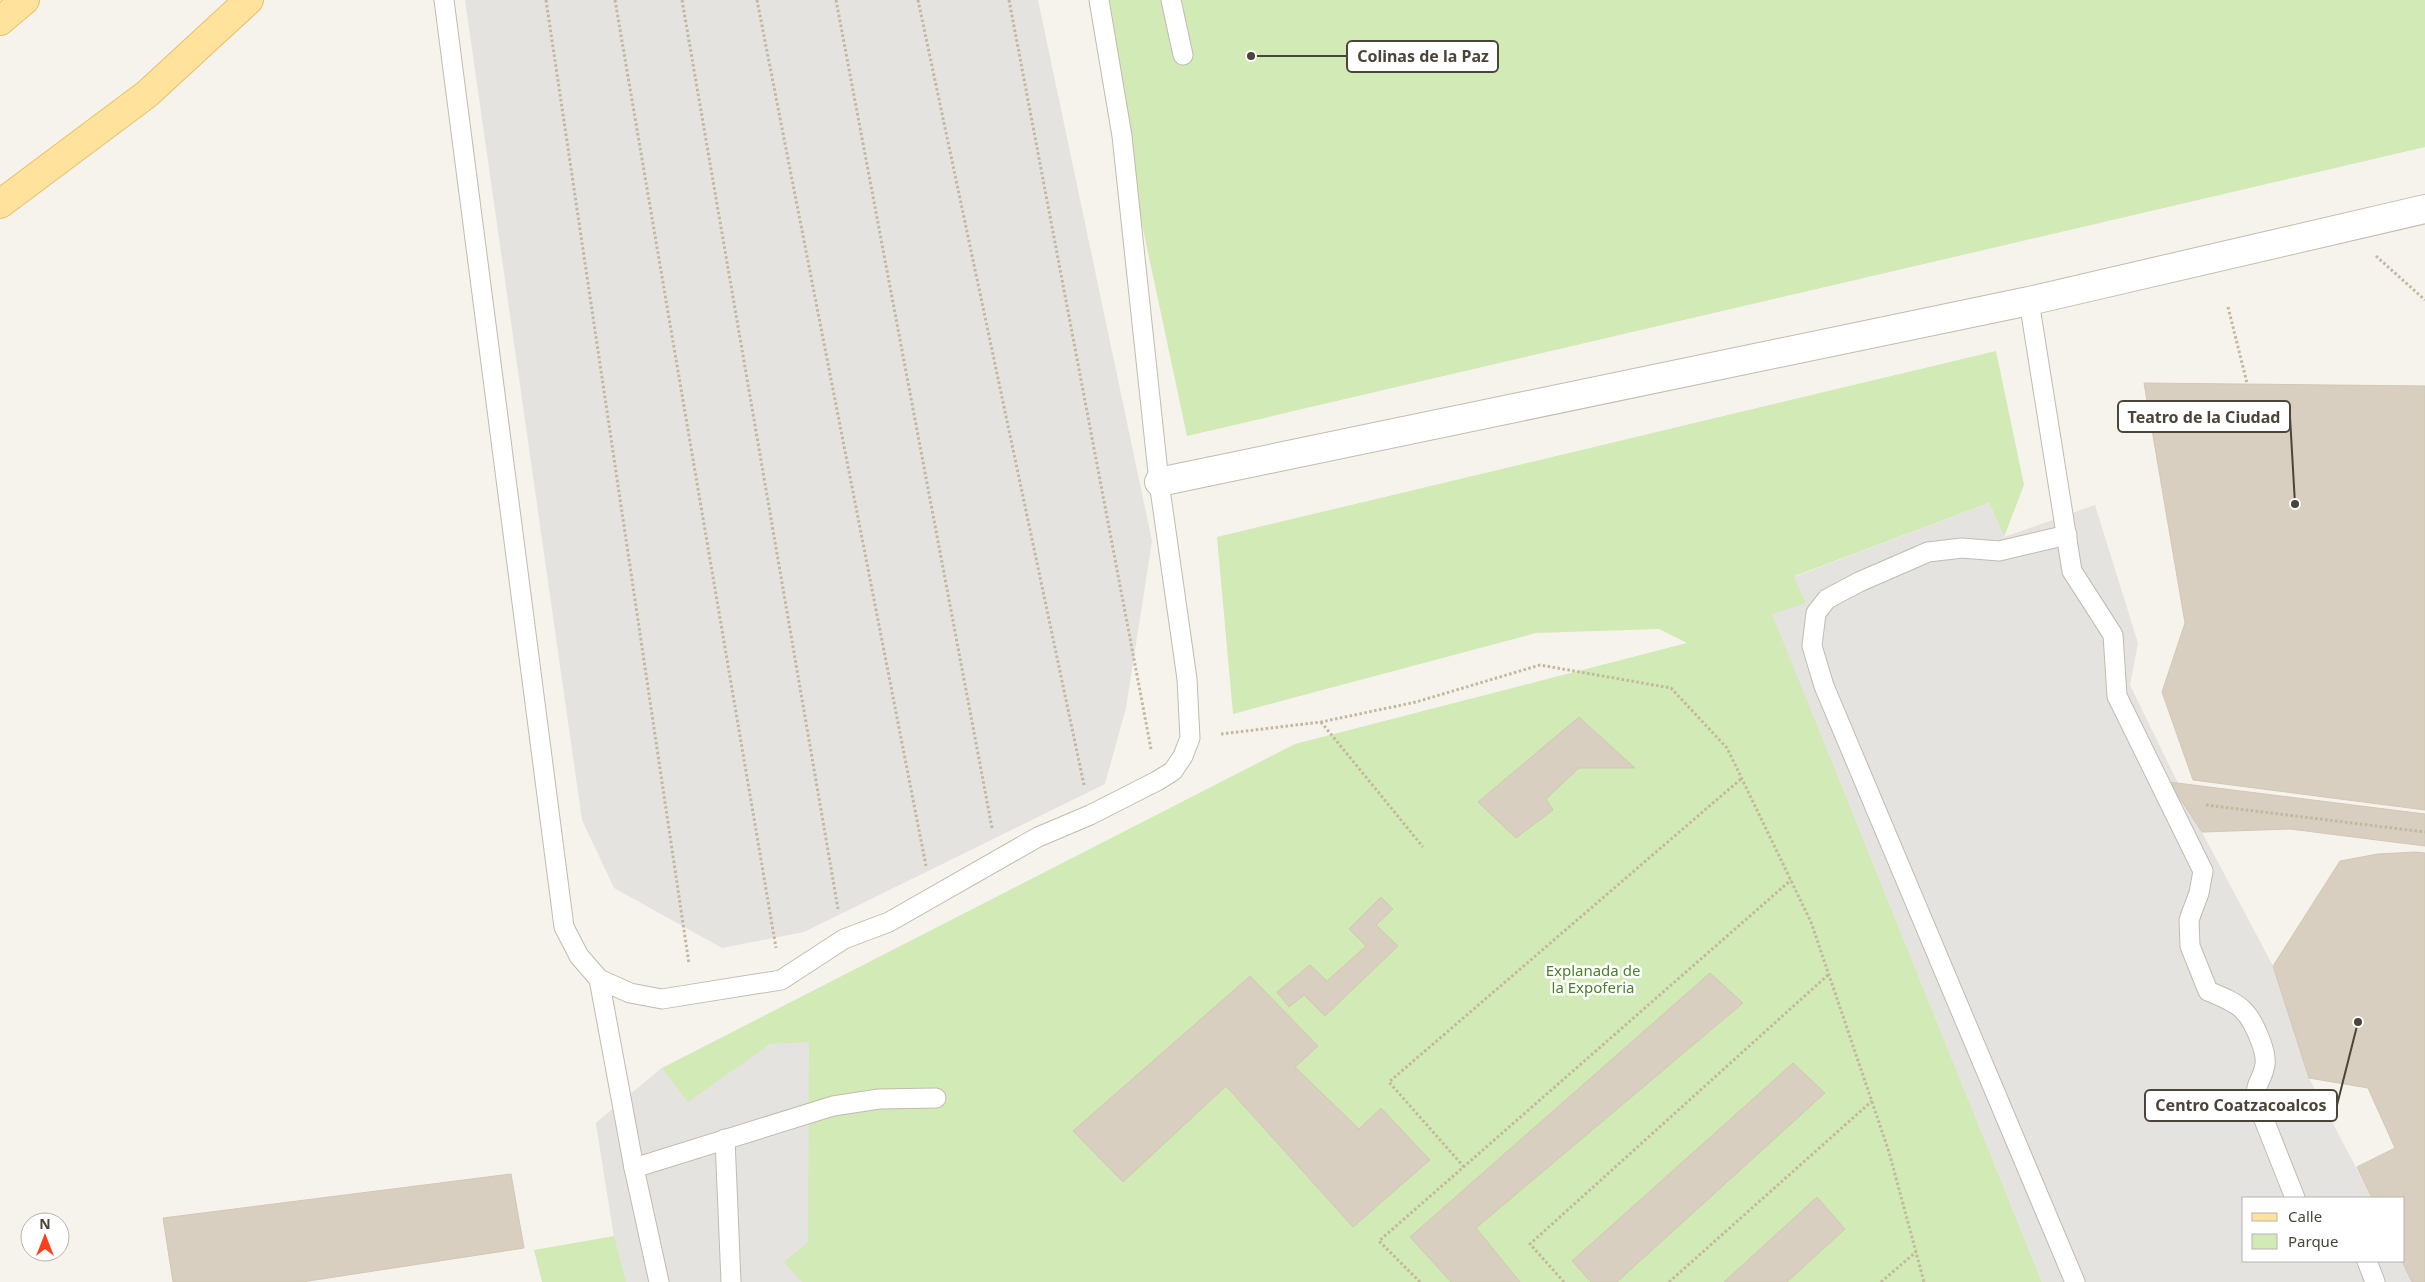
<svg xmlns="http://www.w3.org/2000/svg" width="2425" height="1282" viewBox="0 0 2425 1282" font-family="'Noto Sans',sans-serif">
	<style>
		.green { fill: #d2eab5 }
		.parking { fill: #e5e3e0 }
		.building { fill: #d8cfc1; stroke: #d3c7b4 }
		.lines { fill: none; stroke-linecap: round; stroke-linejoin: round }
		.service-casing { stroke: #c2bbae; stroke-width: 21 }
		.minor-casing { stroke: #c2bbae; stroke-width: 30 }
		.primary-casing { stroke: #e6c16a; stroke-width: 30 }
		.path { stroke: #c4b79f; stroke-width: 3; stroke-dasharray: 2.5 2.5; stroke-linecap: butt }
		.service { stroke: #fff; stroke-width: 19 }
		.minor { stroke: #fff; stroke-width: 28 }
		.primary { stroke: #ffe39c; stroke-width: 28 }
		.labels { text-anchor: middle; stroke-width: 5; stroke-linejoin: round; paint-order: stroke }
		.park-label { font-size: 15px; fill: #4a7f2a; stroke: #fff }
		.leader { fill: none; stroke: #4b4439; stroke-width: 2 }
		.callout-dot { fill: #4b4439; stroke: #fff; stroke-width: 2 }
		.callout { fill: #fff; stroke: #4b4439; stroke-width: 2 }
		.callout-label { font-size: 16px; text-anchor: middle; font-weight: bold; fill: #4b4439 }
	</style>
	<rect width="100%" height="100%" fill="#f6f3ec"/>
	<g class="green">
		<path d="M1099,0H2425V147L1187,436L1115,97Z"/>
		<path d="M1996,351L2024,485L2004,537L1989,503L1795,576L1806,603L1773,615L2042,1282H542L534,1250L614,1236L596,1123L662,1068L1295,744L1687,643L1659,629L1536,633L1233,714L1217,537Z"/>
	</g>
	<g class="parking">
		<path d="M465,0H1038L1152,541L1126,708L1105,784L804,932L722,948L614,888L582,820Z"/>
		<path d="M1989,503L2004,537L2095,505L2138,643L2130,685L2202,832L2273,966L2309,1078L2372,1198H2244V1261H2402L2412,1282H2042L1772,614L1806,603L1794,577Z"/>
		<path d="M809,1042L808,1242L784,1262L802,1282H626L614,1236L596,1123L662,1068L688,1102L770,1044Z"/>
	</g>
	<g class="building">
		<path d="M2144,383L2425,386V810L2193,780L2162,692L2185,623Z"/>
		<path d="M1579,717L1635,768H1579L1546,799L1553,810L1516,838L1478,802Z"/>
		<path d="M2169,782L2425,814V846L2290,829L2202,832Z"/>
		<path d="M2415,852L2425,853V1282H2412L2402,1261L2404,1198H2372L2357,1167L2395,1148L2368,1088L2309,1078L2273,966L2340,861L2378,854Z"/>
		<path d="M1381,897L1393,909L1376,925L1398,946L1325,1016L1304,995L1289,1007L1277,992L1310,965L1327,981L1366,946L1349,929Z"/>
		<path d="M1710,973L1743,1003L1476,1228L1520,1282H1451L1410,1237Z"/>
		<path d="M1250,976L1318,1046L1295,1067L1359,1129L1381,1108L1430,1160L1353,1227L1226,1086L1123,1182L1073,1131Z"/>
		<path d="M1793,1063L1825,1093L1617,1282H1591L1572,1261Z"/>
		<path d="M511,1174L524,1248L302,1282H173L163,1218Z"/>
		<path d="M1817,1197L1845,1229L1787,1282H1724Z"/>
	</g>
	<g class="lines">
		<defs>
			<g id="service">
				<path d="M444,0L564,927L579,956L599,979L630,993L662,999L781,980L844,939L889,922L1038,837L1090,815L1157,781L1173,771L1183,756L1190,738L1187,679L1159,482L1122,136L1099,0"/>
				<path d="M1171,0L1183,55"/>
				<path d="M2029,301L2072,571L2113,635L2117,696L2203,871L2199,893L2189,920L2190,946L2208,991C2240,1004 2249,1009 2261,1042C2264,1050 2266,1057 2265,1065C2262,1083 2254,1081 2257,1102L2295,1198"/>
				<path d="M2067,535L1999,551L1962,548L1928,552L1859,582L1827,599L1816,613L1812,646L1824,686L2075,1282"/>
				<path d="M599,979L634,1168L659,1282"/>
				<path d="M725,1139L731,1282"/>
				<path d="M634,1168L833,1106L879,1099L936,1098"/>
				<path d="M2367,1261L2375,1282"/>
			</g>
			<path id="minor" d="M1159,482L2029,301L2425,209"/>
			<g id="primary">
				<path d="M0,21L25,0"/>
				<path d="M0,204L147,94L249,0"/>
			</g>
		</defs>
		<use href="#service" class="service-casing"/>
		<use href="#minor" class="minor-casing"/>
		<use href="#primary" class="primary-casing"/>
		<g class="path">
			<path d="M546,0L689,964"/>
			<path d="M615,0L776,948"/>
			<path d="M682,0L838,909"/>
			<path d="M757,0L926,866"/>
			<path d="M836,0L992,828"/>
			<path d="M918,0L1084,785"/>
			<path d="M1009,0L1151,749"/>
			<path d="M2376,256L2425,300"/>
			<path d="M2228,307L2247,383"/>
			<path d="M1321,722L1423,847"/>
			<path d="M1221,734L1321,722L1416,702L1540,665L1671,688L1727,748L1811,922L1889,1152L1924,1282"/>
			<path d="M2206,805L2425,832"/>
			<path d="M1464,1167L1389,1082L1742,778"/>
			<path d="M1420,1282L1379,1241L1791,880"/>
			<path d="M1564,1282L1530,1244L1829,974"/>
			<path d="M1669,1282L1872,1101"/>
			<path d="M1881,1282L1916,1252"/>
		</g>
		<use href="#service" class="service"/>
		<use href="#minor" class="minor"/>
		<use href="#primary" class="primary"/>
	</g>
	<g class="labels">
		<g class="park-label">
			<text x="1593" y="976">Explanada de<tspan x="1593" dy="17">la Expoferia</tspan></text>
		</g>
	</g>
	<path class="leader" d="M1251 56L1347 56M2295 504L2290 417M2358 1022L2337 1105"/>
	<g class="callout-dot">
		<circle cx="1251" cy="56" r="5"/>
		<circle cx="2295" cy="504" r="5"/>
		<circle cx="2358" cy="1022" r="5"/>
	</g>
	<g class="callout">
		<rect x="1347" y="41" width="151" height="31" rx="5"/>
		<rect x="2118" y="401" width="172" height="31" rx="5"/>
		<rect x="2145" y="1090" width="192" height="31" rx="5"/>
	</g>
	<g class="callout-label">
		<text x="1423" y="62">Colinas de la Paz</text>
		<text x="2204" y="423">Teatro de la Ciudad</text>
		<text x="2241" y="1111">Centro Coatzacoalcos</text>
	</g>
	<rect x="2242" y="1197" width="162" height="65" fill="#ffffff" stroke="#b7b4b0"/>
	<rect x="2252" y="1213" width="25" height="8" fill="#ffe39c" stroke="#b7b4b0"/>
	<text x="2288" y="1222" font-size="15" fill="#4b4439">Calle</text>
	<rect x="2252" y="1234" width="25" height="15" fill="#d2eab5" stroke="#b7b4b0"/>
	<text x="2288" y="1247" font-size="15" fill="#4b4439">Parque</text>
	<g transform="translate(45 1237)"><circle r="24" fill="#ffffff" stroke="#b7b4b0"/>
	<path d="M0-4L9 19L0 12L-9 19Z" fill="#fc3f1d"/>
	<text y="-8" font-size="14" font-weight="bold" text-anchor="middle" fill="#4b4439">N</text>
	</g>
</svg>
